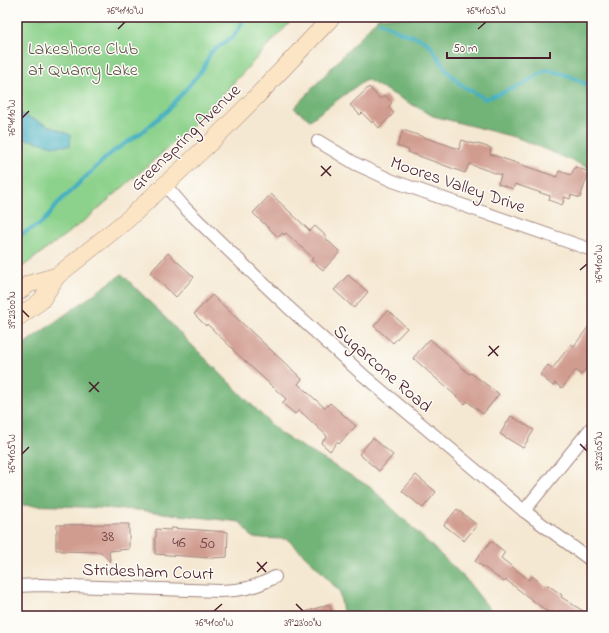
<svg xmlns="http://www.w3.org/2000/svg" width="609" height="633" viewBox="0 0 609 633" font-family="'Indie Flower',sans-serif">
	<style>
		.green { fill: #8dd28c; stroke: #6c785c }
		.forest { fill: #72b478; stroke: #5e6a52 }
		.water { fill: #43afc1; stroke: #466776 }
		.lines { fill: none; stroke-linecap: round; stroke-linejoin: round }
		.stream { stroke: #43afc1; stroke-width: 4 }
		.building { fill: #d19c90 }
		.street-casing { stroke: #a0847e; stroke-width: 14 }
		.secondary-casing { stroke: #a0847e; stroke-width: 18 }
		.street { stroke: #fff; stroke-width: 12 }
		.secondary { stroke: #fce5c4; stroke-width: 17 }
		.ticks { fill: none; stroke: #4a1f2b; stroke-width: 1.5 }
		.labels { text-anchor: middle; stroke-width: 3; stroke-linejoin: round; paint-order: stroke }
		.number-label { font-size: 16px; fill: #6c3e44 }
		.park-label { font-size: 18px; fill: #5e5548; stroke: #fdfcf7 }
		.street-label { font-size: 18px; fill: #4a1f2b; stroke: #fdfcf7 }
		.neatline { fill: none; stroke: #4a1f2b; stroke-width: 1.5 }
		.ticks-label { font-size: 10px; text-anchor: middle; fill: #4a1f2b }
	</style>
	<rect width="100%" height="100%" fill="#fdfcf7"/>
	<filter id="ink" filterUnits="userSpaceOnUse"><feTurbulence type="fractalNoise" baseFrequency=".025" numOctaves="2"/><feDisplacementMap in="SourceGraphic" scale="8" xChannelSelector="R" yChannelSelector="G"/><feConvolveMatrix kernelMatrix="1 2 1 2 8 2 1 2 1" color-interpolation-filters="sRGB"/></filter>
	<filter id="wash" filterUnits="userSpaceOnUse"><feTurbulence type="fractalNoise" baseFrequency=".012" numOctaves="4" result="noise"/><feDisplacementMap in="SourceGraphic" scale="16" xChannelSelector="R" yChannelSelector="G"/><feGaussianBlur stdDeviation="0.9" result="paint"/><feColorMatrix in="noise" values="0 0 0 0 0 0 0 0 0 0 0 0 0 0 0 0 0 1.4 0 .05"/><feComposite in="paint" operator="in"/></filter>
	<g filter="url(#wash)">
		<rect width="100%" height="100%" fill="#f5e8d2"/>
		<path class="green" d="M17,17H295L194,125L89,217L17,271Z"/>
		<g class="forest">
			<path d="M379,17H592V169L518,138L433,116L366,79L310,120L294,108Z"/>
			<path d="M122,274L189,342L281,434L370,487L465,578L495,616H344L339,591L317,567L287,539L253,538L240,522L138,510L62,506L17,505V349Z"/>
		</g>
		<path class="water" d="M17,109L21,114L71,135L70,146H53L17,137Z"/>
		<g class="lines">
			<g class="stream">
				<path d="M380,22L403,33L421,39L430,45L447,71L460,84L485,99L522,85L546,70C564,73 576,78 592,88"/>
				<path d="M17,237L43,222L57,204L111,153L141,133L168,110L203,69L211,52L233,37L240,27L244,17"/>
			</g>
		</g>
		<g id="blocks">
			<g class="building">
				<path d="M369,87L380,99L385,95L392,103L388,107L394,113L379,128L373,121L372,123L362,113L360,115L350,105Z"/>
				<path d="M403,130L459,149L462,140L474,144L475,143L491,148L490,154L557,177L559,171L571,175L575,167L589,172L580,198L571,195L570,199L565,197L562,205L549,200L550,196L515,184L513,189L498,184L501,175L469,164L465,173L408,152L409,150L397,146Z"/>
				<path d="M271,194L310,231L315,226L327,237L325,238L340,252L323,270L311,260L313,258L286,233L284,235L283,233L278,237L253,213Z"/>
				<path d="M168,253L194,277L176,297L150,273Z"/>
				<path d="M348,275L368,292L354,308L334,290Z"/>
				<path d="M212,295L302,379L298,384L325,408L330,403L356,426L339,444L337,442L330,451L321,443L327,436L299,410L295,414L282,403L286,399L233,350V349L207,324L206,326L194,314Z"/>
				<path d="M388,310L407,328L393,343L374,326Z"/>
				<path d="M592,322V361L581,375L576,370L562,388L555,383L553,386L540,375L548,365L552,369L571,344L574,346Z"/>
				<path d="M430,339L469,374L471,373L499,394L483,414L467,401L465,404L413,358Z"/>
				<path d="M511,416L534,430L523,448L500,434Z"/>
				<path d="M373,438L393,455L379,471L359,454Z"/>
				<path d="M416,475L436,492L423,508L402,491Z"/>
				<path d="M457,509L477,525L464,541L444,525Z"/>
				<path d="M114,524H129V549L109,551L110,562L101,552L61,551V550H56V532H57V525Z"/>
				<path d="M171,528L228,532L227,557L211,558L155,554V537H156V529L171,530Z"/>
				<path d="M491,541L505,552L501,558L529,580L532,576L546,587L548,585L562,595L561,597L591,616H553L506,580L504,582L475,561Z"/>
				<path d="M329,604L333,616H299V614Z"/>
			</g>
		</g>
	</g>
	<g filter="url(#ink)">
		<use href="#blocks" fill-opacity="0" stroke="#a0847e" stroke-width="1"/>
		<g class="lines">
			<defs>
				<g id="street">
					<path d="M318,141L356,164L393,181L592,250"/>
					<path d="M165,185L184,207L220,242L288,307L363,375L524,511L592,561"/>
					<path d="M524,511L592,427"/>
					<path d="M17,586L40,585L220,591C243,590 254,588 275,577"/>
				</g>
				<g id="secondary">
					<path d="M17,293L29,284L57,276"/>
					<path d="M17,318L41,301L57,276L128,219L211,142L255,98L332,17"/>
				</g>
			</defs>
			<use href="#street" class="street-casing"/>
			<use href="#secondary" class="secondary-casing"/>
			<use href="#street" class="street"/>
			<use href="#secondary" class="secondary"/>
		</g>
	</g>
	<path class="ticks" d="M118,29L125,22M478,29L486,22M22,118L29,111M321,166L331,176M321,176L331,166M580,270L587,264M22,310L29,317M489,346L498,356M488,356L499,346M89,382L99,392M89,392L99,382M580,444L587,451M22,454L29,447M257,562L266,572M257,572L267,562M296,604L303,611M214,611L222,604"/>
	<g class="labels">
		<g class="number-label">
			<text x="108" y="541">38</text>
			<text x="179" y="547">46</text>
			<text x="207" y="548">50</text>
		</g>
		<g class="park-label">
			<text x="83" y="54">Lakeshore Club<tspan x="83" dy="21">at Quarry Lake</tspan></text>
		</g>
		<g class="street-label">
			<text transform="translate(185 137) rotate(-44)" y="6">Greenspring Avenue</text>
			<text transform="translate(458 184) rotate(19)" y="6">Moores Valley Drive</text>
			<text transform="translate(383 368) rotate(41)" y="6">Sugarcone Road</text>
			<text transform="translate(148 571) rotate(2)" y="6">Stridesham Court</text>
		</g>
	</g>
	<rect width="609" height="633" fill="none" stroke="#fdfcf7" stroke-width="44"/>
	<path d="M447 52v6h103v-6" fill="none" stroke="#4a1f2b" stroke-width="2"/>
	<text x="453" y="52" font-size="12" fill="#4a1f2b" stroke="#fdfcf7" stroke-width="3" paint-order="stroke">50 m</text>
	<rect x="22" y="22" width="565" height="589" class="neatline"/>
	<g class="ticks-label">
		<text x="125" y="14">76°41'10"W</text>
		<text x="486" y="14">76°41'05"W</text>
		<text transform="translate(11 118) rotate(-90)" y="4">76°41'10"W</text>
		<text transform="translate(598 264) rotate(-90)" y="4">76°41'00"W</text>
		<text transform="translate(11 310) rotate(-90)" y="4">39°23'00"N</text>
		<text transform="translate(598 451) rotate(-90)" y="4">39°23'05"N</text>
		<text transform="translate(11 454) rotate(-90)" y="4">76°41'05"W</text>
		<text x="214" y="626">76°41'00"W</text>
		<text x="303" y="626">39°23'00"N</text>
	</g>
</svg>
